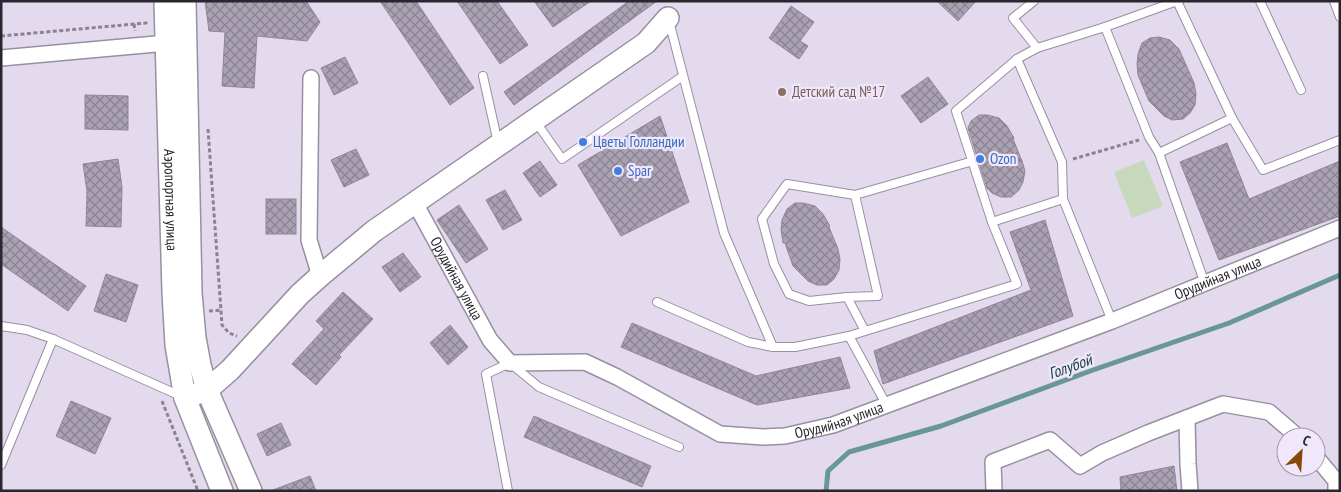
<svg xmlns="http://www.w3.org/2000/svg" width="1341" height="492" viewBox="0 0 1341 492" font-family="'PT Sans Narrow',sans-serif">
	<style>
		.grass { fill: #c8d8bd }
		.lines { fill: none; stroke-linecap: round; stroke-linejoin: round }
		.stream { stroke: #699799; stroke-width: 5 }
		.building { fill: url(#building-cross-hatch); stroke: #8f8697 }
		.lane-casing { stroke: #988fa0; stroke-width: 10 }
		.street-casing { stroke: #988fa0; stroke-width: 18 }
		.secondary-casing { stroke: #988fa0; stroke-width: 24 }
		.path { stroke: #8a8390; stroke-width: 3; stroke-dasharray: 4 2.5; stroke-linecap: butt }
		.lane { stroke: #fff; stroke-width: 8 }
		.street { stroke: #fff; stroke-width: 15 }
		.secondary { stroke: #fff; stroke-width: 21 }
		.education-dot { fill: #8d6e63; stroke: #f1e7fa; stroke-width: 2 }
		.shop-dot { fill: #3f7fe0; stroke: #f1e7fa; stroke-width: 2 }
		.labels { text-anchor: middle; stroke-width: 4.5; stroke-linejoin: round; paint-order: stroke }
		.education-label { font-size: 15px; fill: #785e54; stroke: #f1e7fa; text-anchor: start }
		.shop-label { font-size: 15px; fill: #366cbe; stroke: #f1e7fa; text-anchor: start }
		.street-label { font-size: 15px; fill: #29262d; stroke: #f1e7fa }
		.water-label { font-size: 16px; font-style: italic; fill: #123f40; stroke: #f1e7fa }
	</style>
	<defs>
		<pattern id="building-cross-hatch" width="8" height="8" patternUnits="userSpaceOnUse" patternTransform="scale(1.25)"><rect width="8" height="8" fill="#aaa1b3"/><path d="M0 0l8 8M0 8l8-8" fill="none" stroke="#8a8392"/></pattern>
	</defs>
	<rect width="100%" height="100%" fill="#e4daed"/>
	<path class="grass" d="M1144,160L1163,206L1132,218L1114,172Z"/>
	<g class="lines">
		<path class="stream" d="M826,491L828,471L849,452L941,426L1093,370L1229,323L1340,275"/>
	</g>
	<g class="building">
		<path d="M205,1H306L320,22L307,41L257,36L254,88L222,86L225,32L209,31Z"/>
		<path d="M380,1H416L474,88L450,105Z"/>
		<path d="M457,1H497L528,45L500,64Z"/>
		<path d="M534,1H591L553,27Z"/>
		<path d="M629,1H657L514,105L504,92Z"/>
		<path d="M937,1H976L958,21Z"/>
		<path d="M791,6L814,22L800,41L808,46L799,59L769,38Z"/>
		<path d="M1159,37L1170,40L1179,49L1194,83L1196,94L1195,105L1190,113L1183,119L1172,120L1164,116L1149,101L1138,75L1137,64L1138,54L1142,43L1150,38Z"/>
		<path d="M345,57L358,83L334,95L321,68Z"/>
		<path d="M928,77L948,104L921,123L901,96Z"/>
		<path d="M85,95L128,96V130L85,129Z"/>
		<path d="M979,115H987L999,118L1007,126L1014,138L1013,139L1022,161L1025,171L1023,182L1019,190L1011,197H1001L992,193L987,188L968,128L971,121Z"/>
		<path d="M660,116L689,202L621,236L578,165Z"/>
		<path d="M1227,143L1249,199L1340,161V216L1219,260L1180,162Z"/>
		<path d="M356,149L369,175L344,187L331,160Z"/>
		<path d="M118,159L122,187L121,227L86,226L87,191L83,164Z"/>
		<path d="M540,161L557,185L540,197L523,173Z"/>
		<path d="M505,190L522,220L503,230L486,200Z"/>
		<rect x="266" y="199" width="30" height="35"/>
		<path d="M795,203H803L815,206L823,214L830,226L829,227L838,249L840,259L839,270L834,279L827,285H817L808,281L793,266L785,243H783L781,229L782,220L787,209Z"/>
		<path d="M459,205L488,249L466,263L437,220Z"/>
		<path d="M1045,220L1073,316L883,384L874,351L1031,290L1010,232Z"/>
		<path d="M1,227L86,286L68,311L1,264Z"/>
		<path d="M403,253L421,277L400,292L382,267Z"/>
		<path d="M106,274L138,285L126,322L94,311Z"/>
		<path d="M343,292L373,319L339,355L341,357L316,385L292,364L324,329L316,321Z"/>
		<path d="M632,323L756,376L840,357L850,388L757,405L621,347Z"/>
		<path d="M450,325L468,347L448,365L430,343Z"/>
		<path d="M71,401L111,418L95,454L56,436Z"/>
		<path d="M534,416L651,466L642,487L524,437Z"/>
		<path d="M281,423L291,445L267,456L257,434Z"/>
		<path d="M1174,466L1177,491H1121L1120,477Z"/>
		<path d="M310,476L316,491H274L273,490Z"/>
	</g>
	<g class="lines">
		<defs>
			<g id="lane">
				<path d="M1034,1L1013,18L1037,48"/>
				<path d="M1260,1L1301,90"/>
				<path d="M1334,1L1340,17"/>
				<path d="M669,21L724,233L773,347"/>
				<path d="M1105,27L1149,137L1159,153L1232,118L1177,1"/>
				<path d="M1017,59L1062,162L1063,199L1112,321"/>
				<path d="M483,76L498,143"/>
				<path d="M1232,118L1263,170L1340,140"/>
				<path d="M536,122L562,159L683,76"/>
				<path d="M1159,153L1205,284"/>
				<path d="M855,195L787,184L762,219L774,264L789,294L809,301L847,297L878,296L855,195L973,161"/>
				<path d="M992,222L1063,199"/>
				<path d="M847,297L865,331"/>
				<path d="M657,302L748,342L773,347H795L849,336L886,404"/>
				<path d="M1,326L27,330L53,339L183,397"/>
				<path d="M849,336L1017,284L992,222L956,111L1017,59L1037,48L1105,27L1177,1"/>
				<path d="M1,465L53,339"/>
				<path d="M508,491L486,374L510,363L539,387L679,447"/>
			</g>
			<g id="street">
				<path d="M1,58L167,43"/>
				<path d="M311,78L309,240L320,276"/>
				<path id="s1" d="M415,203L490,340L510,363L585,362L617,377L720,434L763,437L785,436L833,425L1112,321L1340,228"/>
				<path d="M1187,418L1188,464L1190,491"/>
				<path d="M1316,457L1336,481V491"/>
				<path d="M994,491L993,462L1050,440L1080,466L1102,453L1148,433L1223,404L1269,412L1298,437"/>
			</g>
			<g id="secondary">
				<path id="s2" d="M165,1L173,292L176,345L185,398L222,491"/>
				<path d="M185,1L191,293L195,338L200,365L207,390L251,491"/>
				<path d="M185,398L207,390L230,370L300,294L320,276L374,231L646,43L668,18"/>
			</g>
		</defs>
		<use href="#lane" class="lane-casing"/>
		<use href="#street" class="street-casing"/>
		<use href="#secondary" class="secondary-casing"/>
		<g class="path">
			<path d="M134,24L135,31"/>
			<path d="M1,36L146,23V20"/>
			<path d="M208,129L222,325L229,333L237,336"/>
			<path d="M1073,159L1139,140"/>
			<path d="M209,311L222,310"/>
			<path d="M162,401L198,491"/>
		</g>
		<use href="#lane" class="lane"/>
		<use href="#street" class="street"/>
		<use href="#secondary" class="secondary"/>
	</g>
	<circle class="education-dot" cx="782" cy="92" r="5"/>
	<g class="shop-dot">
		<circle cx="583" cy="142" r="5"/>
		<circle cx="980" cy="159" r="5"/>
		<circle cx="618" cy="171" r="5"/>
	</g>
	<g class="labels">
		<g class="education-label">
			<text x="792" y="97">Детский сад №17</text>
		</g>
		<g class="shop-label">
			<text x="593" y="147">Цветы Голландии</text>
			<text x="990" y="164">Ozon</text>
			<text x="628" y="176">Spar</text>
		</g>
		<g class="street-label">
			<text dy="5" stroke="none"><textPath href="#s2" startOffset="199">Аэропортная улица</textPath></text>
			<text dy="5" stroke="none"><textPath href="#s1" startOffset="941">Орудийная улица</textPath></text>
			<text dy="5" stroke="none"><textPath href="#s1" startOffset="86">Орудийная улица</textPath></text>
			<text dy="5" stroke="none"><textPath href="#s1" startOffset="536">Орудийная улица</textPath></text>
		</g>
		<g class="water-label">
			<text transform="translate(1070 366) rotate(-20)" y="6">Голубой</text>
		</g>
	</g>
	<rect width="1341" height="492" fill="none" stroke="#29262d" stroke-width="5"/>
	<g transform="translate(1301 452) rotate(25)"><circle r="24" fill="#f1e7fa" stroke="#a19aa8"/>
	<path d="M0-4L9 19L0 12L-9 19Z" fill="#864908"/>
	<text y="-8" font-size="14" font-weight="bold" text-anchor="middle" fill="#29262d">С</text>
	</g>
</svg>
